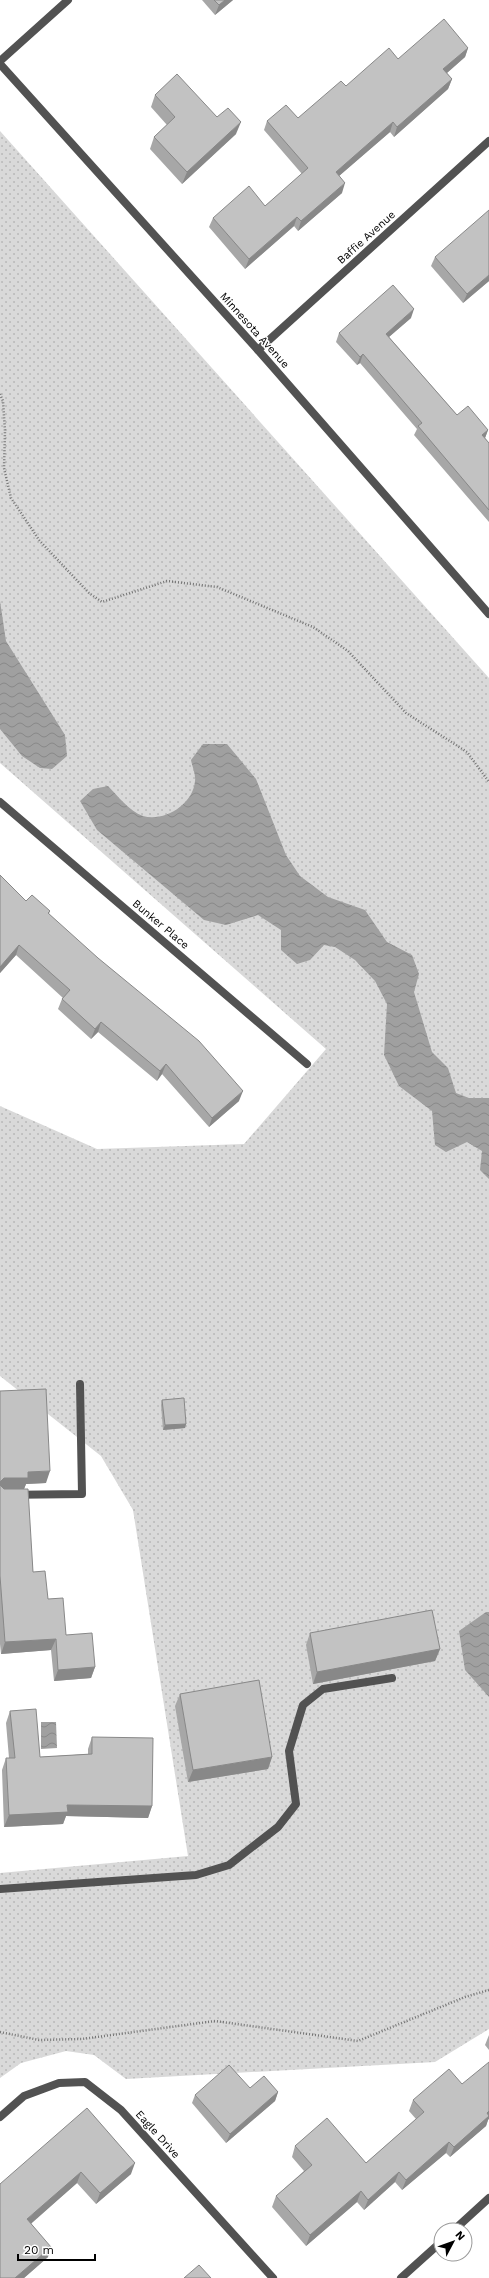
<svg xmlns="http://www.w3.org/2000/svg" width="489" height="2278" viewBox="0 0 489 2278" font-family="'Work Sans',sans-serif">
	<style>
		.grass { fill: url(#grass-dots) }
		.water { fill: url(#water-waves) }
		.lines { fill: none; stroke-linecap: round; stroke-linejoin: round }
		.path { stroke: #747474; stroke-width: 2.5; stroke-dasharray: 1 2; stroke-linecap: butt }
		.service { stroke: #525252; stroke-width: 8 }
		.minor { stroke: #525252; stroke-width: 8 }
		.wall { fill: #a7a7a7 }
		.shaded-wall { fill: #888 }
		.building { fill: #c2c2c2; stroke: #888 }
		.labels { text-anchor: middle; stroke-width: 3; stroke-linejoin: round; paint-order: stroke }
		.street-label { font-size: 11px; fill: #000; stroke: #fff }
	</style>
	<defs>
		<pattern id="grass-dots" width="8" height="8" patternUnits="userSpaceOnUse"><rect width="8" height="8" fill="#d9d9d9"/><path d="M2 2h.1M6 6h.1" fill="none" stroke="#b8b8b8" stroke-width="1.8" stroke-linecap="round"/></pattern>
		<pattern id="water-waves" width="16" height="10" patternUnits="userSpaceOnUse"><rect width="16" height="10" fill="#a0a0a0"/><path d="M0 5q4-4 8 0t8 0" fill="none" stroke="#888"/></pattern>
	</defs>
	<rect width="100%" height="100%" fill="#fff"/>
	<path class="grass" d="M0,131L489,678V2029L435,2062L126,2079L94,2055L66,2051L21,2063L0,2078V1873L188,1856L133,1510L101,1456L0,1376V1106L97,1149L244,1144L326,1049L0,763Z"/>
	<g class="water">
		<path d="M0,601L6,641L65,735L67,756L52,769L40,768L22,756L0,729Z"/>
		<path d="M203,744H227L256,779L286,855L300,876L328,897L365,910L387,942L412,955L419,974L414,992L432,1052L448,1068L456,1093L469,1098H489V1179L480,1170L482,1151L467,1142L446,1152L435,1145L432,1111L399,1086L384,1055L387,1004L375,981L355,960L335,947L324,945L310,960L297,964L281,950V930L258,915L226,925L204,920L97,830L80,801L93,789L108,786C117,795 129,811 143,816C164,822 193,805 195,781C196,775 192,766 191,760Z"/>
		<path d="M486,1612H489V1697L465,1670L459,1631Z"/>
		<path d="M41,1722H56L57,1748L41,1749Z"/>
	</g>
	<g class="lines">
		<g class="path">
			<path d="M0,394L3,401L5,431L4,468L11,498L39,540L89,593L102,602L167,581L217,587L313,627L348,651L406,713L467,752L489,782"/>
			<path d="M0,2032L39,2040L82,2039L215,2021L358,2041L465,1997L489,1990"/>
		</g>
		<g class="service">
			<path d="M0,1495L82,1494L80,1384"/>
			<path d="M0,1889L196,1875L229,1865L278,1827L296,1804L289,1751L303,1705L323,1689L392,1678"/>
		</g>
		<g class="minor">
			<path d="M0,61L68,0"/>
			<path d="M0,64L258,350L489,614"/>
			<path d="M258,350L489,141"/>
			<path d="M0,802L307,1064"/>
			<path d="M0,2117L24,2096L59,2083L85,2082L121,2110L273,2278"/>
			<path d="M454,2230L489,2198"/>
			<path d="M401,2278L441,2242"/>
		</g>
	</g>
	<g class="wall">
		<path d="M202,0H233L215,15Z"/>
		<path d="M468,48L465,57L447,73L452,79L448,89L394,137L390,132L339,176L342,193L298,231L294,226L245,269L209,227L213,218L265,206L302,174L264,130L267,121L298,118L346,86L398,59Z"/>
		<path d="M155,95L217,117L236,134L182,184L150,149L154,137L167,125L151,107Z"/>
		<path d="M435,257L489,281L463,303L431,266Z"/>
		<path d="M411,318L389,337L457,415L488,430L485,438L489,443V522L414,435L417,429L360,363L357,365L336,342L339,333Z"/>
		<path d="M0,875L26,901L50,911L49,914L239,1101L209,1127L162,1074L157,1081L98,1032L91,1039L58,1009L62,999L63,998L16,955L0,973Z"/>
		<path d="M0,1391L46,1483L26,1484L24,1489L33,1572L48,1599L66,1635L95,1667L91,1678L54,1681L51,1650L1,1654L0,1644Z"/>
		<path d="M162,1400L186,1424L185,1428L163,1430L161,1405Z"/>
		<path d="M310,1633L440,1649L435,1661L313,1684L306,1645Z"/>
		<path d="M180,1694L272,1757L268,1769L188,1782L175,1706Z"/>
		<path d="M10,1711L40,1757L88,1754V1749L92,1737L152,1806L148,1818L66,1816L63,1824L4,1827L2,1770L6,1758H9L6,1723Z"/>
		<path d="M489,2035V2050L485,2045Z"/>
		<path d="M250,2088L278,2092L275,2101L226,2143L192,2103L195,2095Z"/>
		<path d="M413,2100L488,2120L486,2126L450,2157L446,2153L402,2190L395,2182L364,2210L357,2202L306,2246L272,2207L276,2196L304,2171L292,2157L295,2146L366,2163L416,2119L409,2111Z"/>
		<path d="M87,2108L131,2174L96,2204L77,2183L31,2223L48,2257L24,2278H0Z"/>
	</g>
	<g class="shaded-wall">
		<path d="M225,0H233L215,15L219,5Z"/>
		<path d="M468,48L465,57L440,79L443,69Z"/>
		<path d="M452,79L448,89L394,137L397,127Z"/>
		<path d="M241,122L236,134L182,184L187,172Z"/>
		<path d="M393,122L390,132L332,182L336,172Z"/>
		<path d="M345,183L342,193L298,231L301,221Z"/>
		<path d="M297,217L294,226L245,269L249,259Z"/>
		<path d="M489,275V281L463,303L467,294Z"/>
		<path d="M414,309L411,318L383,342L386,334Z"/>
		<path d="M363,354L360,363L357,365L360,357Z"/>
		<path d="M488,430L485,438L482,435Z"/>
		<path d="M19,945L16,955L0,973V967Z"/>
		<path d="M101,1022L98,1032L91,1039L95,1029Z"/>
		<path d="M166,1064L162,1074L157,1081L160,1071Z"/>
		<path d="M243,1091L239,1101L209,1127L212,1118Z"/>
		<path d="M186,1424L185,1428L163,1430L165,1425Z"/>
		<path d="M50,1471L46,1483L26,1484L24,1489L0,1490V1482L4,1478L28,1472Z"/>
		<path d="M56,1639L51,1650L1,1654L5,1642Z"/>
		<path d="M440,1649L435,1661L313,1684L317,1672Z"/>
		<path d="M95,1667L91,1678L54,1681L58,1670Z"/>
		<path d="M272,1757L268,1769L188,1782L193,1770Z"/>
		<path d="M67,1805L152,1806L148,1818L66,1816L63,1824L4,1827L9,1815Z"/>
		<path d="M278,2092L275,2101L226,2143L230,2134Z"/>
		<path d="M489,2111V2119L488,2120L486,2126L450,2157L454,2147Z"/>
		<path d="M449,2142L446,2153L402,2190L406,2180Z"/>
		<path d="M135,2163L131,2174L96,2204L100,2193Z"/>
		<path d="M81,2172L77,2183L24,2230L27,2219Z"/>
		<path d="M399,2172L395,2182L364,2210L368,2200Z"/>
		<path d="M361,2191L357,2202L306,2246L310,2235Z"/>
		<path d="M51,2247L48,2257L24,2278H15Z"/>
	</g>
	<g class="building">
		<path d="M214,0H225L219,5Z"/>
		<path d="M444,19L468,48L443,69L452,79L397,127L393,122L336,172L345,183L301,221L297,217L249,259L213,218L249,186L265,206L308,168L267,121L286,105L298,118L341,81L346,86L389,48L398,59Z"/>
		<path d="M177,74L217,117L228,108L241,122L187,172L154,137L175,117L155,95Z"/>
		<path d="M489,210V275L467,294L435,257Z"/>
		<path d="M393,285L414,309L386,334L457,415L468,406L488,430L482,435L489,443V510L418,426L422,423L363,354L360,357L339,333Z"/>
		<path d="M0,875L26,901L32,895L50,911L48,913L98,958L199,1041L243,1091L212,1118L166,1064L160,1071L101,1022L95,1029L62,999L70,990L19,945L0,967Z"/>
		<path d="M46,1389L50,1471L28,1472V1478H4L0,1482V1391Z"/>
		<path d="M184,1398L186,1424L165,1425L162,1400Z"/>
		<path d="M0,1485L4,1489H28L33,1572L45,1571L48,1599L63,1598L66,1635L92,1633L95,1667L58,1670L56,1639L5,1642L0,1576Z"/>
		<path d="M432,1610L440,1649L317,1672L310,1633Z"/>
		<path d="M259,1680L272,1757L193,1770L180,1694Z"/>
		<path d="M36,1709L40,1757L92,1754V1737L153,1738L152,1806L67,1805L68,1812L9,1815L6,1758H15L10,1711Z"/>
		<path d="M489,2062V2111L487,2113L489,2116L454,2147L449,2142L406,2180L399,2172L368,2200L361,2191L310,2235L276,2196L312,2165L295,2146L327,2118L366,2163L424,2112L413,2100L449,2069L462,2084Z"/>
		<path d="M229,2065L250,2088L264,2076L278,2092L230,2134L195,2095Z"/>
		<path d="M87,2108L135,2163L100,2193L81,2172L27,2219L51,2247L15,2278H0V2184Z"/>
		<path d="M199,2265L211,2278H184Z"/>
	</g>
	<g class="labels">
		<g class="street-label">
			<text transform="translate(366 237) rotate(-42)" y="4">Baffie Avenue</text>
			<text transform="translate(255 330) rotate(48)" y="4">Minnesota Avenue</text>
			<text transform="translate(161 924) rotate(40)" y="4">Bunker Place</text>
			<text transform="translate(158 2134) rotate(48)" y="4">Eagle Drive</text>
		</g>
	</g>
	<g transform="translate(453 2242) rotate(49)"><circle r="19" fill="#ffffff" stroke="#999999"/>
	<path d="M0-3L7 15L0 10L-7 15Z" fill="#000000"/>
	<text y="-6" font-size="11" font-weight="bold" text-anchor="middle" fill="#000000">N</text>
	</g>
	<path d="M18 2254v6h77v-6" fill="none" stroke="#000000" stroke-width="2"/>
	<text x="24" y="2254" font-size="12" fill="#000000" stroke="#ffffff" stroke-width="3" paint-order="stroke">20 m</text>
</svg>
